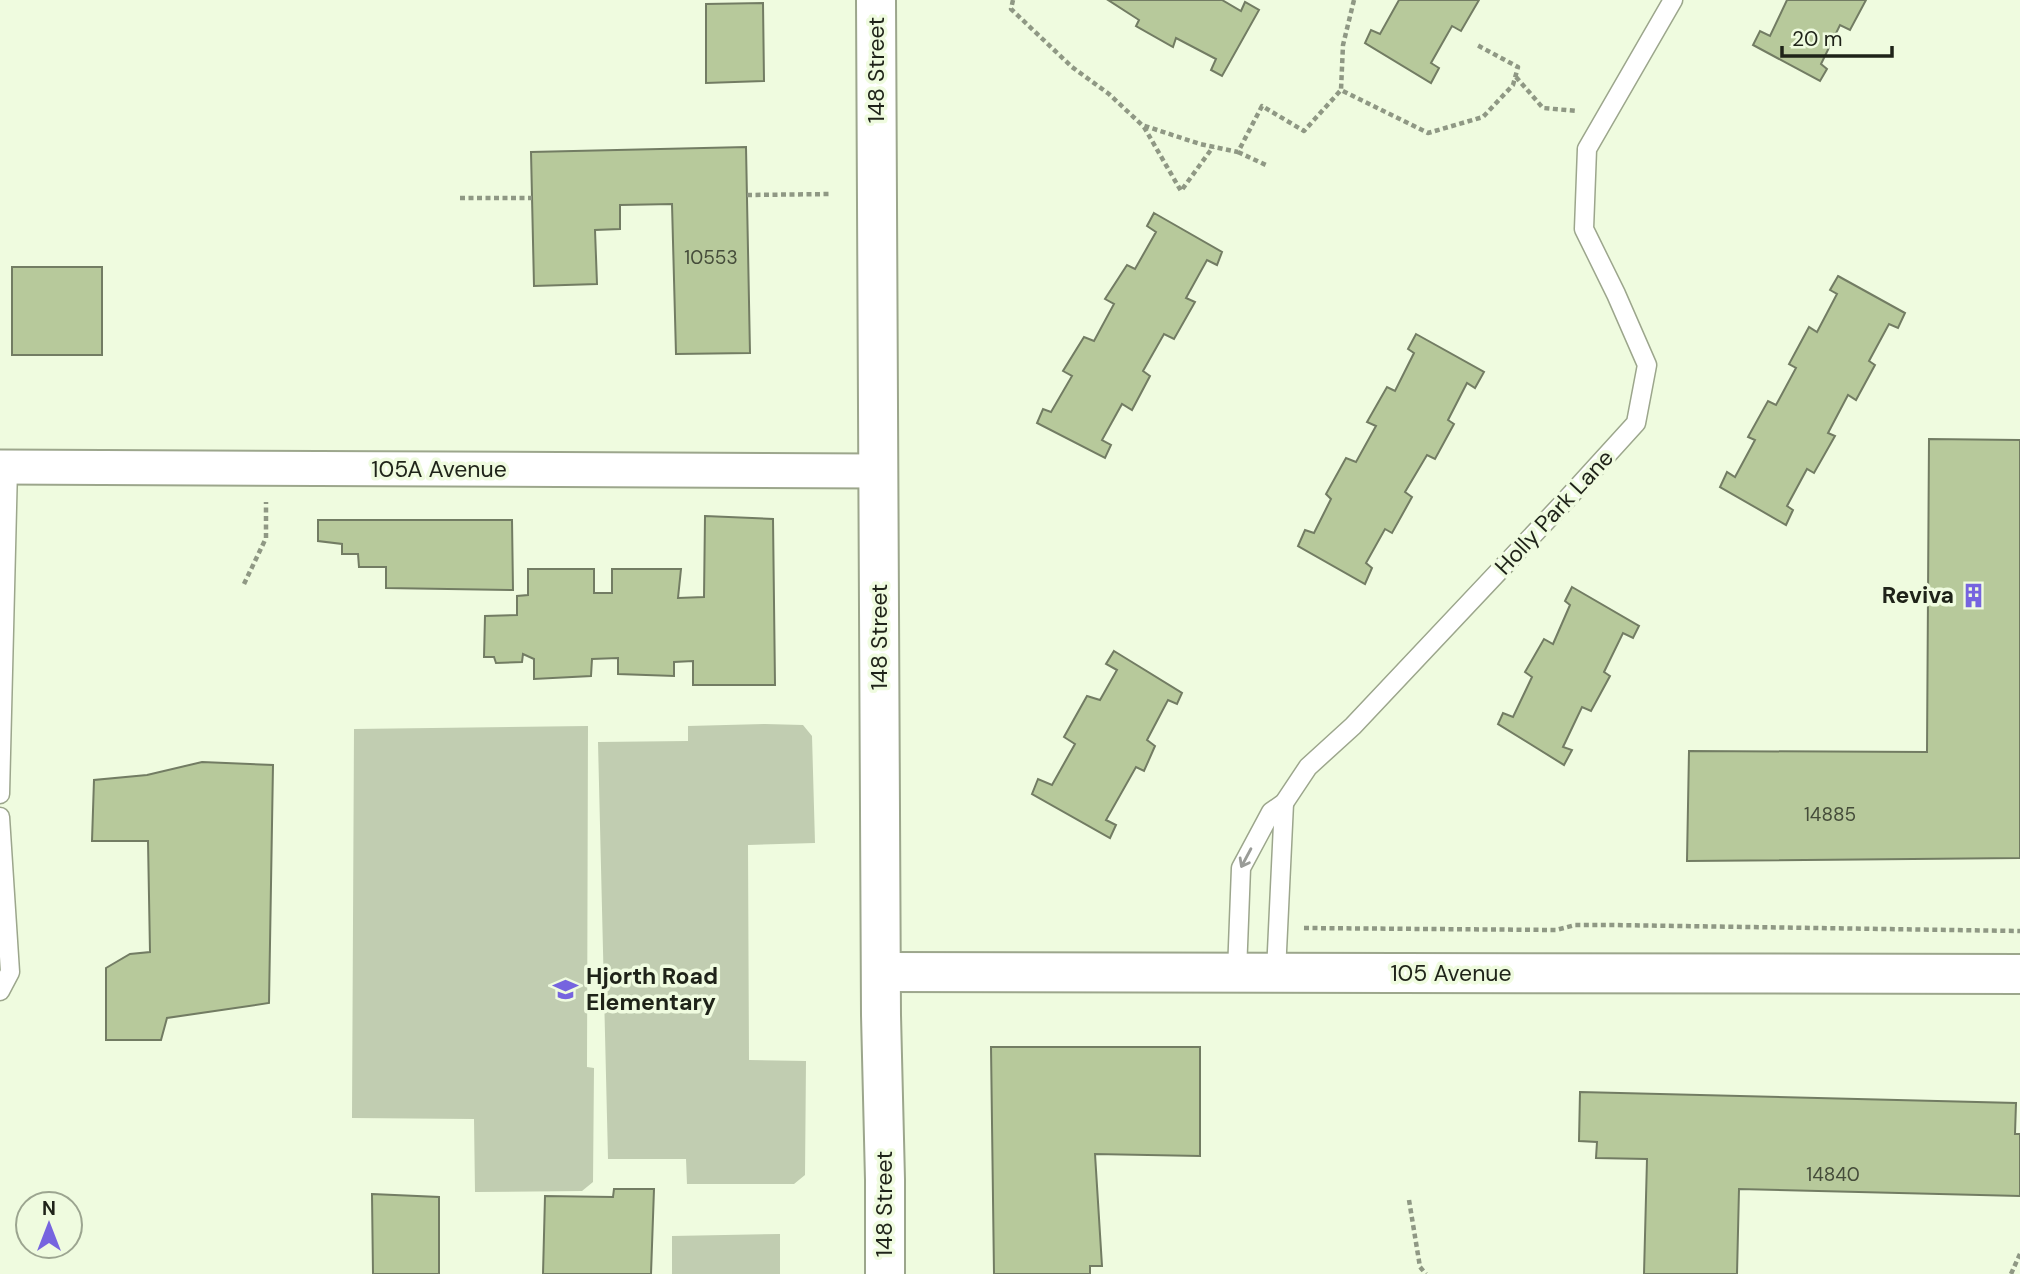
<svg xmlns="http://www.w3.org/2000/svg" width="2020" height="1274" viewBox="0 0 2020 1274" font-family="'DM Sans',sans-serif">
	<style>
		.green { fill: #c1cdb1 }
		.building { fill: #b7c99b; stroke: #727c63; stroke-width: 2 }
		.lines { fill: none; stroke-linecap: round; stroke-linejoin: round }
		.lane-casing { stroke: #9ca68c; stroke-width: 21 }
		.street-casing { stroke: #9ca68c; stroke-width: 37 }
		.secondary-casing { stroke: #9ca68c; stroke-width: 42 }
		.path { stroke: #8f9884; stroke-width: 4.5; stroke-dasharray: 5 3.5; stroke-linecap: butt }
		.lane { stroke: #fff; stroke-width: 18 }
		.street { stroke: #fff; stroke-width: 33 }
		.secondary { stroke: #fff; stroke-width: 38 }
		.oneway { stroke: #9a9c98 }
		.labels { text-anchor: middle; stroke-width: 7; stroke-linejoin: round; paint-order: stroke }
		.number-label { font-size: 19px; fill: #454c3a }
		.street-label { font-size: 23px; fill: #1f2319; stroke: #effbdf }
		.poi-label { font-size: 23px; font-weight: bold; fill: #1f2319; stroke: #effbdf; text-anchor: end }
	</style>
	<rect width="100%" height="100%" fill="#effbdf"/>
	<g class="green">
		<path d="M765,724L803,725L812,736L815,843L748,845L749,1060L806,1061L805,1175L794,1184H687L686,1159H608L598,742L688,741V726Z"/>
		<path d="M588,726L587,1067L594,1068L593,1182L582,1191L475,1192L474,1119L352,1118L354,729Z"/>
		<path d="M780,1234V1274H672V1236Z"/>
	</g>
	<g class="building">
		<path d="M1108,0H1222L1241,11L1245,2L1259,10L1222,76L1211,70L1216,59L1176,38L1173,47L1136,26L1139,20Z"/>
		<path d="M1399,0H1479L1461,31L1452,26L1431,63L1439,68L1431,83L1365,43L1371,30L1380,34Z"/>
		<path d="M1787,0H1866L1850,30L1840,25L1821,64L1827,69L1820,81L1753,45L1760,31L1770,36Z"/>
		<path d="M763,3L764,81L706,83V4Z"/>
		<path d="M746,147L750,353L676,354L672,204L620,205V229L595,230L597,284L534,286L531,152Z"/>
		<path d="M1154,213L1222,252L1217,265L1207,260L1186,298L1195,302L1174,339L1164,334L1143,371L1150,376L1132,410L1122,404L1102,440L1111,445L1105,458L1037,423L1043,409L1051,412L1072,376L1063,371L1084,337L1094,341L1114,304L1105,299L1127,265L1135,269L1156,232L1147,226Z"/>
		<rect x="12" y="267" width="90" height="88"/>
		<path d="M1838,276L1905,313L1898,328L1889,324L1869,361L1875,365L1856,400L1848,395L1828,433L1835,436L1814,473L1807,469L1787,506L1793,510L1786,525L1720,487L1727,472L1735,477L1755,440L1748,437L1768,401L1776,405L1796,368L1789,364L1809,327L1817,332L1837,294L1830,290Z"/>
		<path d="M1416,334L1484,372L1475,388L1467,383L1448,420L1454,424L1435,459L1427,455L1405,492L1412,497L1392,533L1385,529L1366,563L1372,568L1365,584L1298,546L1305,530L1314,533L1331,499L1326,494L1346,458L1356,462L1376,426L1367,422L1387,387L1395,391L1414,353L1408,349Z"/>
		<path d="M1929,439L2020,440V858L1687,861L1689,751L1927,752Z"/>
		<path d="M705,516L773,519L775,685H693V661L674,662V676L618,674V658L592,659L591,676L534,679V659L523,654L522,662L496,663L494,657H484L485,616L517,615V596L528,595V569H594V593H612V569H681L678,598L704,597Z"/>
		<path d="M318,520H512L513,590L386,588V567H359L358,554H342V544L318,541Z"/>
		<path d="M1572,587L1639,626L1633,638L1623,633L1604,672L1610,676L1591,711L1582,707L1563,747L1572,750L1564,765L1498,724L1503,713L1513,717L1532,677L1525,672L1544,639L1553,644L1570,605L1565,601Z"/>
		<path d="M1114,651L1182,693L1177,704L1168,700L1147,740L1155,746L1144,771L1136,767L1106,820L1116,825L1110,838L1032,794L1038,779L1052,785L1075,744L1064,737L1087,696L1100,700L1117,670L1106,664Z"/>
		<path d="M202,762L273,765L269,1003L167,1018L161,1040H106V968L130,954L150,952L148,841H92L94,780L147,775Z"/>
		<path d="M991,1047H1200V1156L1095,1154L1102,1266H1090V1274H994Z"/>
		<path d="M1580,1092L2016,1103L2015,1134H2020V1196L1739,1189L1737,1274H1644L1647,1159L1596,1158L1597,1142L1579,1141Z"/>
		<path d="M614,1189H654L651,1274H543L545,1196L613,1197Z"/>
		<path d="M372,1194L439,1197V1274H373Z"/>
	</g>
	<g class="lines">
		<defs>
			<g id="lane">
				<path d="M0,794L8,467"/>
				<path d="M0,817L10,972L0,991"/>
				<path d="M1237,972L1241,868L1271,812L1284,803L1308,767L1353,726L1566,500L1636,423L1647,365L1616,294L1584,229L1587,149L1673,0"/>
				<path d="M1276,972L1284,803"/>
			</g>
			<path id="street" d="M0,467L877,471"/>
			<g id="secondary">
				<path d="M876,0L881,1015L885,1180V1274"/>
				<path d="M882,972L2020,974"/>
			</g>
		</defs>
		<use href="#lane" class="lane-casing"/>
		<use href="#street" class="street-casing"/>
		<use href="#secondary" class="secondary-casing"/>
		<g class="path">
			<path d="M1013,0L1011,9L1072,67L1109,94L1142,125L1200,144L1238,152L1262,106L1304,131L1341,90"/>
			<path d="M1354,0L1343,45L1341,90L1428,133L1483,117L1513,85L1518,67L1477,45"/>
			<path d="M1516,77L1543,108L1577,111"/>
			<path d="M1144,127L1181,191L1213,147"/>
			<path d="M1238,152L1268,166"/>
			<path d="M747,195L831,194"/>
			<path d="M460,198H532"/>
			<path d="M244,584L266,538V502"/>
			<path d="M1304,928L1556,930L1575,925H1611L2020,931"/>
			<path d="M1409,1200L1420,1267L1426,1274"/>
			<path d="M2011,1274L2020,1254"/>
		</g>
		<use href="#lane" class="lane"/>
		<use href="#street" class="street"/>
		<use href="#secondary" class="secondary"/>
	</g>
	<defs><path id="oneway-shaft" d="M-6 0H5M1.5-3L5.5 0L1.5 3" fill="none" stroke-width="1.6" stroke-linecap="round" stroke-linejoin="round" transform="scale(1.75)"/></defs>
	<use class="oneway" href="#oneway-shaft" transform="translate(1246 858) rotate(118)"/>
	<defs>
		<symbol id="building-bare" viewBox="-9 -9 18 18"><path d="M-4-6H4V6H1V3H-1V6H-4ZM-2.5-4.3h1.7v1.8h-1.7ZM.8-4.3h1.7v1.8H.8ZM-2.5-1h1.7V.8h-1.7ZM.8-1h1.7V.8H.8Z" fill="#7664df" stroke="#effbdf" stroke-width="2.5" paint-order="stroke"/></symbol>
		<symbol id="school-bare" viewBox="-9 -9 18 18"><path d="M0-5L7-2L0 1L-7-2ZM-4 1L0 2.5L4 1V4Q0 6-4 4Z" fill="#7664df" stroke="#effbdf" stroke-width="2.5" paint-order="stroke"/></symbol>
	</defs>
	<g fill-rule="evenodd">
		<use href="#building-bare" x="1956" y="578" width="35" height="35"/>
		<use href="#school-bare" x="548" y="972" width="35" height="35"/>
	</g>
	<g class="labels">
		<g class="number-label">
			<text x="711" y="264">10553</text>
			<text x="1830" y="821">14885</text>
			<text x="1833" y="1181">14840</text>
		</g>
		<g class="street-label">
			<text transform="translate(876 70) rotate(-90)" y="8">148 Street</text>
			<text x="439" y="477">105A Avenue</text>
			<text transform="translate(1554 512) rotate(-47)" y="8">Holly Park Lane</text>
			<text transform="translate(879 637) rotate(-90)" y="8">148 Street</text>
			<text x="1451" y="981">105 Avenue</text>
			<text transform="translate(884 1204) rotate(-90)" y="8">148 Street</text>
		</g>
		<g class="poi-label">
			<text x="1954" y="603">Reviva</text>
			<text x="586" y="984" text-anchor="start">Hjorth Road<tspan x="586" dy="26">Elementary</tspan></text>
		</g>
	</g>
	<g transform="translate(49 1225)"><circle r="33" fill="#effbdf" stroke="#9ca590" stroke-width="2"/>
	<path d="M0-5L12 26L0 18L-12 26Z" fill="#7664df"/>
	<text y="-10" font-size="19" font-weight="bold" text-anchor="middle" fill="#1f2319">N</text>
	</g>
	<path d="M1782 46v10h110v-10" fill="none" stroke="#1f2319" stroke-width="3.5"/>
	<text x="1792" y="46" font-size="21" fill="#1f2319" stroke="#effbdf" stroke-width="5" paint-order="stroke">20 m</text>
</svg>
